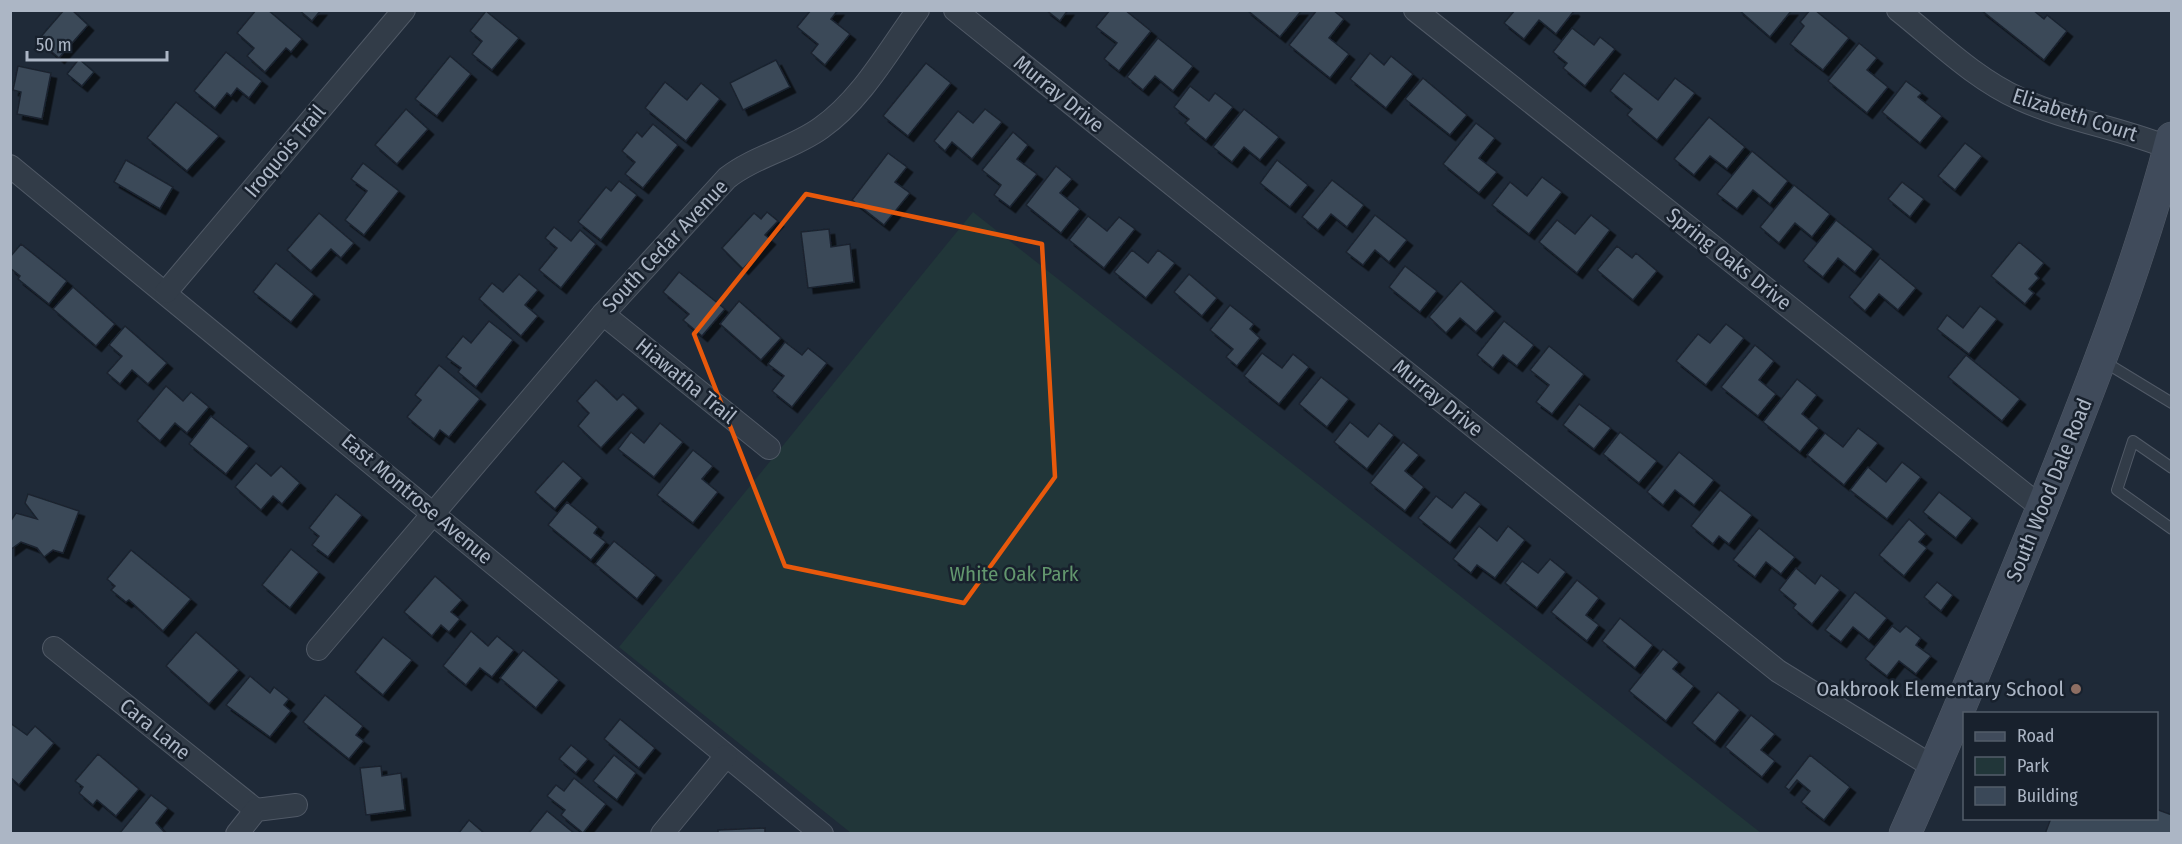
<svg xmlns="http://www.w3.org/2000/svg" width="2182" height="844" viewBox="0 0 2182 844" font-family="'Fira Sans Condensed',sans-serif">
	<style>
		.green { fill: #213639 }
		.building { fill: #3a4858; stroke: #1a232f; stroke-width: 1.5; filter: url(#shadow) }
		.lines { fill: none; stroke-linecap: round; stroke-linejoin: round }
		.lane-casing { stroke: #505966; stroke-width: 12 }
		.street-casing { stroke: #505966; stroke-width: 24 }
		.secondary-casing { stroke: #505966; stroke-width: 33 }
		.lane { stroke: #323c48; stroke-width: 10 }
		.street { stroke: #323c48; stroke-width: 22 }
		.secondary { stroke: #404b5b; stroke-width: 32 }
		.marked { fill: none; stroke: #e8590c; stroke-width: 4.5; stroke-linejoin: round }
		.education-dot { fill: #8d6e63; stroke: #18212d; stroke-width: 2 }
		.labels { text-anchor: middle; stroke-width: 5; stroke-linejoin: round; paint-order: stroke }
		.street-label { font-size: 21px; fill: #acb6c5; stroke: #18212d }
		.park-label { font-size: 21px; fill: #63976e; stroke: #18212d }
		.poi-label { font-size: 21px; fill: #acb6c5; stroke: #18212d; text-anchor: end }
	</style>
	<defs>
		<filter id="shadow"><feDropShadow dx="5.5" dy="5.5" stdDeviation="0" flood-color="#0009"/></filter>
	</defs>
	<rect width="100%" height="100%" fill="#1f2a38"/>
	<path class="green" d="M973,212L1761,833H851L619,647Z"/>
	<g class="building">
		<path d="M64,10H72L88,25L59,58L38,40Z"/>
		<path d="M256,10H268L302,39L291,52L286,48L265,72L247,56L254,48L237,33Z"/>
		<path d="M299,10H321L312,21Z"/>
		<path d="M811,10H838L831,19L850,34L825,65L811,53L818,44L797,27Z"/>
		<path d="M1046,10H1068L1060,21Z"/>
		<path d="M1110,10H1125L1151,31L1119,71L1104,59L1117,43L1096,27Z"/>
		<path d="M1247,10H1302L1280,37Z"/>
		<path d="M1317,10H1333L1344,19L1329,38L1349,54L1330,78L1289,45Z"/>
		<path d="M1515,10H1573L1574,11L1556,34L1539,20L1524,39L1504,23Z"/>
		<path d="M1739,10H1792L1770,37Z"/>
		<path d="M1810,10H1815L1849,38L1823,70L1790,44L1804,26L1800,22Z"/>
		<path d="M1981,10H2033L2044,19L2047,15L2067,31L2044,60Z"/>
		<path d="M486,11L519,38L492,70L472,54L482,41L470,31Z"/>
		<path d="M1572,28L1594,45L1600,37L1615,49L1585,86L1563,68L1567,63L1553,52Z"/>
		<path d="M1158,38L1193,66L1173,91L1155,76L1143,90L1127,77Z"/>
		<path d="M1859,43L1877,58L1867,70L1888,87L1867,113L1828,81Z"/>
		<path d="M226,52L262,81L249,98L237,88L231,96L227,93L215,108L194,91Z"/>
		<path d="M1370,53L1384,65L1391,56L1413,74L1386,108L1350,79Z"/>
		<path d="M450,56L471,74L437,116L415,99Z"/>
		<path d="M79,59L94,72L82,86L67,74Z"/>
		<path d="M776,60L790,87L743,110L730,83Z"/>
		<path d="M926,63L951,83L908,136L883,116Z"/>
		<path d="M18,66L51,73L42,119L17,114L21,92L13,90Z"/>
		<path d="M1624,73L1658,100L1675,78L1695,93L1657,140L1627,115L1632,109L1610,91Z"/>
		<path d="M1423,78L1467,115L1450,135L1405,99Z"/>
		<path d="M1906,81L1922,93L1918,97L1942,116L1920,143L1882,112Z"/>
		<path d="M665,82L687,100L701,83L720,99L686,141L645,108Z"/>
		<path d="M1190,86L1209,101L1215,93L1233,107L1206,140L1185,123L1189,119L1174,107Z"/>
		<path d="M176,102L219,136L187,171L147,138Z"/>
		<path d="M406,109L428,129L397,164L375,145Z"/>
		<path d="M985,109L1002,122L972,159L952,142L945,151L934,141L958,111L973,123Z"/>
		<path d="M1244,109L1279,137L1260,160L1244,147L1232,162L1213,147Z"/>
		<path d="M1709,117L1745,147L1727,169L1710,156L1694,175L1674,159Z"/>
		<path d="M1476,123L1495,138L1479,158L1497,172L1479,193L1443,164Z"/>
		<path d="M653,124L678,145L643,188L625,174L635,162L622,151L637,132L642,137Z"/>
		<path d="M1013,132L1028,145L1017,159L1037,174L1010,207L994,195L1001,185L982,170Z"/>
		<path d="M1965,143L1982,156L1955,190L1938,176Z"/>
		<path d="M1752,151L1788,181L1770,204L1753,190L1737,209L1717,194Z"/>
		<path d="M888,153L907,167L895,182L910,193L884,225L852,200Z"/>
		<path d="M126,160L173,187L160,209L114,182Z"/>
		<path d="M1277,160L1308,185L1290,207L1260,183Z"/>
		<path d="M363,163L399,191L364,235L345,220L367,191L351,179Z"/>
		<path d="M1056,166L1072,179L1060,193L1080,209L1061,233L1026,205Z"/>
		<path d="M1542,177L1562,192L1529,234L1492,205L1510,182L1527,196Z"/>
		<path d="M1332,180L1364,205L1347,227L1331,214L1318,230L1302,217Z"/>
		<path d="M619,181L637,195L601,240L578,222L606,187L611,191Z"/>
		<path d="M1902,182L1924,199L1910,217L1888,199Z"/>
		<path d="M1794,185L1830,214L1812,237L1795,223L1779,243L1760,227Z"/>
		<path d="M767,212L778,221L765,235L770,239L743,269L722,248L754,213L761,219Z"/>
		<path d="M319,213L354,243L341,258L331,249L311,271L287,250Z"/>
		<path d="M1375,215L1407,240L1389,262L1375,250L1363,265L1346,252Z"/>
		<path d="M1591,215L1610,230L1577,273L1539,242L1557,220L1575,234Z"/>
		<path d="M1088,216L1107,231L1119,217L1135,229L1104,268L1069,240Z"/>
		<path d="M1836,220L1873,249L1855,272L1838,258L1823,277L1803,261Z"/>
		<path d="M554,227L571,241L580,230L596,244L561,288L539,270L557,248L545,238Z"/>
		<path d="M829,229L831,247L850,244L854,282L808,288L801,232Z"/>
		<path d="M2019,242L2044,263L2035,274L2039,278L2029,289L2034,293L2025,304L1991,276Z"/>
		<path d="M21,244L67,281L49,304L18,279L20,276L10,268V257Z"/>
		<path d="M1617,246L1632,258L1636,253L1657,271L1633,300L1597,270Z"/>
		<path d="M1132,250L1148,263L1158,250L1175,263L1146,298L1114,272Z"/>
		<path d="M1880,258L1916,288L1898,310L1879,294L1865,311L1849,297Z"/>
		<path d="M276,263L314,294L291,322L253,292Z"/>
		<path d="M1405,266L1437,291L1420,312L1389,287Z"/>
		<path d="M679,272L725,309L702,336L683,320L689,314L663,292Z"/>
		<path d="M519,274L538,290L525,305L538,316L521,336L479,299L492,283L503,292Z"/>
		<path d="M1189,274L1217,298L1202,316L1174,292Z"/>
		<path d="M1461,281L1495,311L1476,332L1460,318L1446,333L1429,317Z"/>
		<path d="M73,287L115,324L96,346L53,309Z"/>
		<path d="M739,301L781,338L761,360L720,324Z"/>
		<path d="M1230,305L1254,324L1250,329L1260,338L1237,366L1226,357L1233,349L1210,330Z"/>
		<path d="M1980,306L1997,319L1969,354L1937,329L1947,315L1963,328Z"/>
		<path d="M489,321L513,340L476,387L458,372L461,368L446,357L463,336L471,343Z"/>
		<path d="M1504,321L1534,345L1517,366L1503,355L1493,368L1477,355Z"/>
		<path d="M1726,324L1744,338L1706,385L1676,361L1698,334L1710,343Z"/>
		<path d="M125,326L167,363L148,384L132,370L120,384L107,373L122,356L109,345Z"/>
		<path d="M785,342L802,355L808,348L827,363L792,407L772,391L784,376L768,364Z"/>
		<path d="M1755,345L1774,361L1759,380L1776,394L1758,416L1721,387Z"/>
		<path d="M1549,346L1584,374L1552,414L1536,402L1549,385L1530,370Z"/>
		<path d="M1262,353L1282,368L1293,354L1309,367L1279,404L1244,376Z"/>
		<path d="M1966,355L2020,399L2002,421L1948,377Z"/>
		<path d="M439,365L480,399L449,437L440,430L434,439L407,417L421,400L415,395Z"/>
		<path d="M1321,377L1349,399L1327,427L1299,404Z"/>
		<path d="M1797,379L1817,395L1802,414L1819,428L1800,452L1763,422Z"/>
		<path d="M596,380L617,400L623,394L638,408L601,448L578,426L589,413L577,401Z"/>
		<path d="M166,386L183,401L191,392L209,407L187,433L175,423L160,441L137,421Z"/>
		<path d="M1579,404L1611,428L1594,449L1563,425Z"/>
		<path d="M211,416L249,446L226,474L189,444Z"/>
		<path d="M1350,422L1368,437L1379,423L1394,435L1367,469L1334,442Z"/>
		<path d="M660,423L683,442L654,477L618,449L631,432L644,443Z"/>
		<path d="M1858,428L1878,443L1844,485L1807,455L1825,433L1843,447Z"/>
		<path d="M1620,432L1657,461L1639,483L1603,454Z"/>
		<path d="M1403,442L1419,455L1405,471L1424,487L1405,511L1370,483Z"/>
		<path d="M693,450L713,466L702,479L718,492L693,523L657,495Z"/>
		<path d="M1679,452L1714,480L1694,505L1675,490L1663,505L1647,492Z"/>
		<path d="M563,461L582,478L555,509L535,492Z"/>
		<path d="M1902,462L1921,477L1887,519L1850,490L1868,467L1886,482Z"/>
		<path d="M256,463L271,476L281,466L300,483L282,504L273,496L261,510L235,487Z"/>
		<path d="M1720,490L1752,515L1729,544L1719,536L1713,544L1691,526Z"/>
		<path d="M1465,492L1481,504L1450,543L1418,518L1436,496L1452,508Z"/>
		<path d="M1939,492L1972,518L1956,538L1923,512Z"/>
		<path d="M28,494L79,511L63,553L53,550L44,557L37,548L21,542L10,550V522L16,513L37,519L25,503Z"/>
		<path d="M336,494L362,515L328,557L312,545L319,536L309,528Z"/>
		<path d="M567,502L598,527L594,533L606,542L591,560L548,525Z"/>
		<path d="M1909,519L1926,534L1919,542L1927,548L1904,576L1879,555Z"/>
		<path d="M1479,526L1497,541L1508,526L1525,540L1495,578L1477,565L1471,573L1453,559Z"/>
		<path d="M1759,528L1795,557L1781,574L1766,562L1755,577L1733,560Z"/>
		<path d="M614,541L656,575L637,599L595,564Z"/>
		<path d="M291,549L319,572L290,608L262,585Z"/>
		<path d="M131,550L191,599L163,631L129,600L126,602L111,590L115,586L107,579Z"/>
		<path d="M1550,559L1566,572L1537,608L1505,583L1522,561L1538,573Z"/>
		<path d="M1796,568L1815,584L1821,575L1840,590L1812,624L1793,608L1796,604L1779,590Z"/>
		<path d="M435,576L462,600L451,612L460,619L449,632L441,625L432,636L404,612Z"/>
		<path d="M1577,580L1599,598L1586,615L1599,625L1587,641L1551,612Z"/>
		<path d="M1937,582L1953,595L1941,611L1924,597Z"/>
		<path d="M1855,592L1887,618L1869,640L1853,627L1841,642L1825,630Z"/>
		<path d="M1620,618L1653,645L1635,668L1602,641Z"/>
		<path d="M1892,626L1900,632L1906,626L1921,638L1916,645L1931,656L1916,674L1899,661L1887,676L1865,659Z"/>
		<path d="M471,631L488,646L497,636L514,650L492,677L480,668L466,685L443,666Z"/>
		<path d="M196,632L239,670L209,704L166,666Z"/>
		<path d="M383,637L412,660L383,695L355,672Z"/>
		<path d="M1663,649L1679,662L1673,669L1694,686L1666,721L1629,691Z"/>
		<path d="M523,650L559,680L536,708L500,678Z"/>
		<path d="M250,676L270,693L274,687L289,699L284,705L291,711L270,737L226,705Z"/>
		<path d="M1718,692L1740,710L1715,742L1692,723Z"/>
		<path d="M325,695L363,726L356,735L364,741L349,759L303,722Z"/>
		<path d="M1751,715L1775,734L1761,750L1775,761L1762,777L1725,747Z"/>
		<path d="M620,719L655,748L639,768L604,739Z"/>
		<path d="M10,723L27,735L35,726L54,743L19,785L10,777Z"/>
		<path d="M571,745L588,759L576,773L559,759Z"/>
		<path d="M98,754L139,789L116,816L97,800L93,805L79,793L83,787L75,781Z"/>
		<path d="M614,755L636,773L617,800L593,781Z"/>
		<path d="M1810,755L1850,787L1824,820L1801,802L1810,791L1797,780L1789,790L1785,787Z"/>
		<path d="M381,766L382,776L401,773L405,810L366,815L360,768Z"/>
		<path d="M574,778L606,804L583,833L561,815L565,810L547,796L556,785L564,791Z"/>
		<path d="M151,795L168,808L156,823L166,834H119Z"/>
		<path d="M2156,809L2172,815V834H2045L2051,818H2156Z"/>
		<path d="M547,811L575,834H528Z"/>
		<path d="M469,820L485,834H458Z"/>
		<path d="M765,828V834H718V830Z"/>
	</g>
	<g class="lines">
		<defs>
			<g id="lane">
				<path d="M2103,361L2172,403"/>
				<path d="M2172,468L2133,441L2117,490L2172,529"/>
			</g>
			<g id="street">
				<path d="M955,10L1778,671L1935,768"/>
				<path d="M1415,10L2042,508"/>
				<path d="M1898,10C1937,41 1975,79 2020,99C2068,121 2122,128 2172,149"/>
				<path d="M10,166L822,834"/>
				<path d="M166,292L404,10"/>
				<path d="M603,314L769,448"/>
				<path d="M54,648L256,810"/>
				<path d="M318,649L603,314L727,178C755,156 792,149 821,128C862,99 888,51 918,10"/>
				<path d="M237,834L256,810L296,805"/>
				<path d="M662,834L726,756"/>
			</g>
			<path id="secondary" d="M1905,834C1953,727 1997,619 2041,511C2090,389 2139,265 2172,138"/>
		</defs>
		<use href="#lane" class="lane-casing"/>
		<use href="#street" class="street-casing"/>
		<use href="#secondary" class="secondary-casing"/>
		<use href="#lane" class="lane"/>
		<use href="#street" class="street"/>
		<use href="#secondary" class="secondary"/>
	</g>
	<path class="marked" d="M806,194L1042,244L1055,477L964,603L785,566L694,334Z"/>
	<circle class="education-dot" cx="2076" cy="689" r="6"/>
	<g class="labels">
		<g class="street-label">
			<text transform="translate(1059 94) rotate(39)" y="7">Murray Drive</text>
			<text transform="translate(2075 115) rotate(18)" y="7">Elizabeth Court</text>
			<text transform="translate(285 151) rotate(-50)" y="7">Iroquois Trail</text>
			<text transform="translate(665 246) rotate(-47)" y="7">South Cedar Avenue</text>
			<text transform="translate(1729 259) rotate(38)" y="7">Spring Oaks Drive</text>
			<text transform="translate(686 381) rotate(39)" y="7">Hiawatha Trail</text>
			<text transform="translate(1438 398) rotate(39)" y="7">Murray Drive</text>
			<text transform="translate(2049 490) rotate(-68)" y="7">South Wood Dale Road</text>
			<text transform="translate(417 499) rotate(40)" y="7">East Montrose Avenue</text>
			<text transform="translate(155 729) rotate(39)" y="7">Cara Lane</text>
		</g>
		<g class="park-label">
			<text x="1014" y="581">White Oak Park</text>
		</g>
		<g class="poi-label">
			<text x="2064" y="696">Oakbrook Elementary School</text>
		</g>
	</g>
	<rect width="2182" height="844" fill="none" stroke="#acb6c5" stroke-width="24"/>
	<rect x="1963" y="712" width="195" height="108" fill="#18212d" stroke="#535d6a" stroke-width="1.5"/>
	<rect x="1975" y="732" width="30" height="9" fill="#404b5b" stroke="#535d6a" stroke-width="1.5"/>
	<text x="2017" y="742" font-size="18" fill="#acb6c5">Road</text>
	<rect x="1975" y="757" width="30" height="18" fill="#213639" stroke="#535d6a" stroke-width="1.5"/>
	<text x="2017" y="772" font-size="18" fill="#acb6c5">Park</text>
	<rect x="1975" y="787" width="30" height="18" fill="#3a4858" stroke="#535d6a" stroke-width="1.5"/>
	<text x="2017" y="802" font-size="18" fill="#acb6c5">Building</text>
	<path d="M27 51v9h140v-9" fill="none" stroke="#acb6c5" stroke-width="3"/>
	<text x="36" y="51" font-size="18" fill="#acb6c5" stroke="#18212d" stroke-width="4.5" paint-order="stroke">50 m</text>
</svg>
